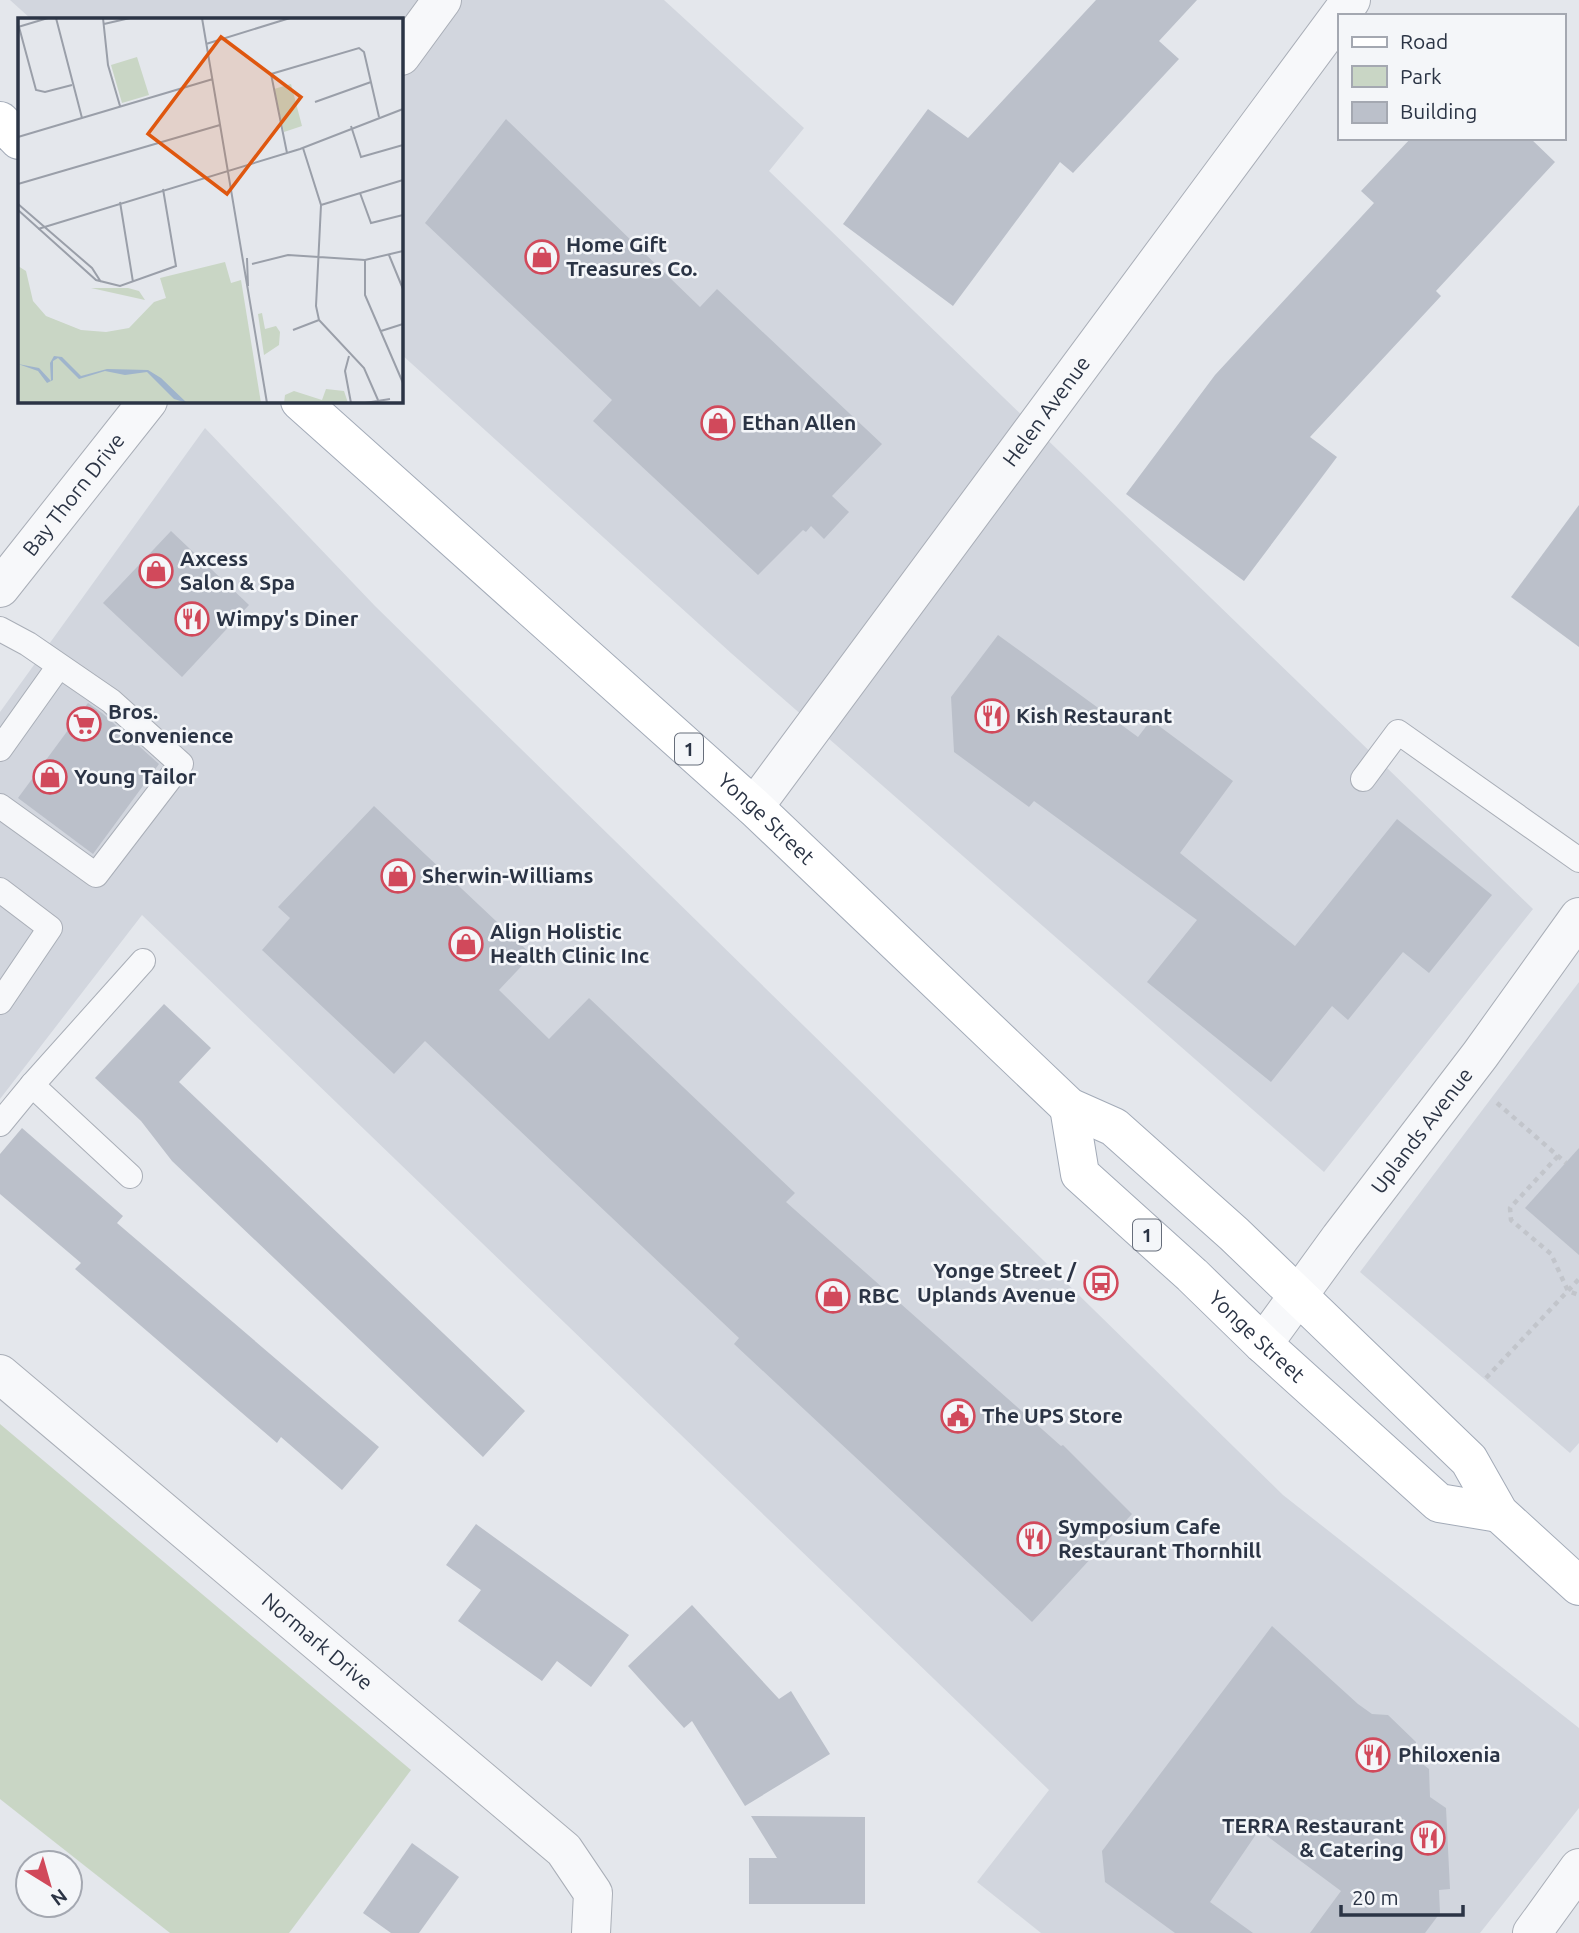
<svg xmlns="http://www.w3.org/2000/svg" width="1579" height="1933" viewBox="0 0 1579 1933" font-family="Ubuntu,sans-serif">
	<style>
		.built { fill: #d2d6de }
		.green { fill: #c9d6c5 }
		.building { fill: #bbc0ca }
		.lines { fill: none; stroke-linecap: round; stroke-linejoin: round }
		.service-casing { stroke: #a9aeb7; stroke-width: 26 }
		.minor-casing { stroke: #a9aeb7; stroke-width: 40 }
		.primary-casing { stroke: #a3abb8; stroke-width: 40 }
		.path { stroke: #c2c5cb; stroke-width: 4.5; stroke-dasharray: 5 5; stroke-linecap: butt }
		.service { stroke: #f7f8fa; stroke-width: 24 }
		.minor { stroke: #f7f8fa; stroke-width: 38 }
		.primary { stroke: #fff; stroke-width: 38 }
		.labels { text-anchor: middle; stroke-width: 5; stroke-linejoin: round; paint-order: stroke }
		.shield { fill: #f4f6f9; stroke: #676e7b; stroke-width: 2 }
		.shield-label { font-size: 19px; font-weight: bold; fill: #2b3445 }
		.poi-label { font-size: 21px; font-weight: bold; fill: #2b3445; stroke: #f4f6f9; text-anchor: start }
		.street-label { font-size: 21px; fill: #2b3445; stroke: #f4f6f9 }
		.inset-road { fill: none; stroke: #9a9fa9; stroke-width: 2 }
		.view { fill: #df570f; fill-opacity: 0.15; stroke: #df570f; stroke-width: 3.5 }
		.inset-edge { fill: none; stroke: #2b3445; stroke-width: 3.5 }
	</style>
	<rect width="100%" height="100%" fill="#e4e7ec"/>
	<g class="built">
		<path d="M10,0H664L804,128L769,171L1533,909L1324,1172L731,653L401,354V19H31Z"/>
		<path d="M205,428L375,606L1283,1495L1579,1728V1808L1480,1933H1041L977,1882L1049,1790L142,915L0,1099V712Z"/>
		<path d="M1579,982V1443L1570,1453L1360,1272Z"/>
	</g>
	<path class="green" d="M0,1424L411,1770L289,1933H170L0,1799Z"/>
	<g class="building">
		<path d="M1096,0H1197L1159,41L1179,59L1073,173L1060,162L953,306L843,224L928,109L968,138Z"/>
		<path d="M506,119L700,307L717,289L882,444L832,496L849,512L824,539L811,526L806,532L803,530L758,575L593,421L612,400L425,223Z"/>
		<path d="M1411,138H1530L1555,162L1436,291L1441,296L1310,437L1337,457L1244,581L1126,494L1215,375L1374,203L1361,191Z"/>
		<path d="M1579,505V647L1511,597Z"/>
		<path d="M171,531L249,605L182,677L103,603Z"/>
		<path d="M998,635L1138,737L1151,720L1233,781L1180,853L1295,946L1397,819L1492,895L1429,973L1403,952L1348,1020L1332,1006L1271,1082L1147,982L1197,920L1034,801L1029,807L954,752L951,697Z"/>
		<path d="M88,703L102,713L159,764L93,854L18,798Z"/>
		<path d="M374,806L532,955L499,990L549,1039L589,998L795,1193L786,1202L1061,1446L1063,1445L1132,1514L1032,1622L734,1344L739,1338L425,1041L394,1074L262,950L290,918L278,907Z"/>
		<path d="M164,1004L211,1048L179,1082L525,1411L483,1457L172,1161L141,1121L95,1078Z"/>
		<path d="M22,1128L123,1216L117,1223L379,1447L342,1490L281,1437L277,1443L75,1269L81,1263L0,1194V1154Z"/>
		<path d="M1579,1148V1255L1525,1208Z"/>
		<path d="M476,1524L629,1635L591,1687L557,1661L542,1681L458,1621L481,1590L446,1565Z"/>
		<path d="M692,1605L779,1699L791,1691L830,1754L745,1806L692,1721L684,1728L628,1666Z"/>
		<path d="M1272,1626L1358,1704L1372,1714L1388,1715L1416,1742V1759L1429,1769L1430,1797L1446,1808L1450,1889L1439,1890L1440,1913L1425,1933H1310L1341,1891L1259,1830L1210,1902L1253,1933H1175L1105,1882L1102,1851Z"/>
		<path d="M751,1816L865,1817V1904H749V1858H777Z"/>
		<path d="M412,1843L459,1877L419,1933H391L363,1913Z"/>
	</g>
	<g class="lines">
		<defs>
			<g id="service">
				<path d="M0,629L28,644L111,701L181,764L96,875L0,806"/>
				<path d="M0,749L59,666"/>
				<path d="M1363,779L1398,732L1579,860"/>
				<path d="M0,890L50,928L0,1002"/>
				<path d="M32,1085L143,961"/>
				<path d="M0,1124L32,1085L130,1176"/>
			</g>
			<g id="minor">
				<path d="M401,56L442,0"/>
				<path id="s1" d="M0,588L148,401"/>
				<path id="s2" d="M754,807L1351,0"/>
				<path id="s3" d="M1263,1344L1340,1238L1480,1055L1579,917"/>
				<path id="s4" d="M0,1374L564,1850L593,1893L591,1933"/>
				<path d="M1532,1933L1579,1868"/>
			</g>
			<g id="primary">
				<path d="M0,121L19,140"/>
				<path id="s5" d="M300,401L754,807L1069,1107L1114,1127L1234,1234L1469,1460L1499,1513L1579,1586"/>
				<path id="s6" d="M1069,1107L1080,1174L1192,1275L1263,1344L1439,1503L1499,1513"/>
			</g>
		</defs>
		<use href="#service" class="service-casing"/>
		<use href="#minor" class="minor-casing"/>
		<use href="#primary" class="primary-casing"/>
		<g class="path">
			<path d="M1497,1103L1566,1163"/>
			<path d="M1558,1156L1510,1208L1511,1220L1551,1254L1568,1291L1579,1295"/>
			<path d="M1486,1378L1579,1279"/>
		</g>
		<use href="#service" class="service"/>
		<use href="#minor" class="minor"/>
		<use href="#primary" class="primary"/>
	</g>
	<defs>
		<symbol id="shop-ring" viewBox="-11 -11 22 22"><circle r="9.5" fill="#f4f6f9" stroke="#d1495b" stroke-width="1.5"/><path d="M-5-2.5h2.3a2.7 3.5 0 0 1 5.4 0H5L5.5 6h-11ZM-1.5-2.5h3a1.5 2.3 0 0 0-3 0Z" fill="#d1495b"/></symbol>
		<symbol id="restaurant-ring" viewBox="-11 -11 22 22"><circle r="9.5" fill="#f4f6f9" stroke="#d1495b" stroke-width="1.5"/><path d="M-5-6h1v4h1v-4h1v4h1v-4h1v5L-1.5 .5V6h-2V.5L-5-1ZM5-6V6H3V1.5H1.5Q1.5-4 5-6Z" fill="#d1495b"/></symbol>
		<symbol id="supermarket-ring" viewBox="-11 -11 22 22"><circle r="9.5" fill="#f4f6f9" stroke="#d1495b" stroke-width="1.5"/><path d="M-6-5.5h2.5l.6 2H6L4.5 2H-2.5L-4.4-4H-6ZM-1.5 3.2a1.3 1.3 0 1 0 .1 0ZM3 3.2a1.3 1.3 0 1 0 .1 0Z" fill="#d1495b"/></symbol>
		<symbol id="bus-ring" viewBox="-11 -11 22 22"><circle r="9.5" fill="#f4f6f9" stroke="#d1495b" stroke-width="1.5"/><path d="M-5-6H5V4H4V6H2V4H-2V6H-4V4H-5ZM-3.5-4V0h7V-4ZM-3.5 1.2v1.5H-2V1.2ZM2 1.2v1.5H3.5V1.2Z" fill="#d1495b"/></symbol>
		<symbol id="civic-ring" viewBox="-11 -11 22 22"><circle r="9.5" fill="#f4f6f9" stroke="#d1495b" stroke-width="1.5"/><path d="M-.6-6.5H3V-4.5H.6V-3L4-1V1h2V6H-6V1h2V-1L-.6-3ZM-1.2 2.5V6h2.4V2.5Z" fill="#d1495b"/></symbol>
	</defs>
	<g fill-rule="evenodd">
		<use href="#shop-ring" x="523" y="238" width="38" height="38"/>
		<use href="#shop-ring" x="699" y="404" width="38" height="38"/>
		<use href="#shop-ring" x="137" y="552" width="38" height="38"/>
		<use href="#restaurant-ring" x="173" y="600" width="38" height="38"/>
		<use href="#restaurant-ring" x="973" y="697" width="38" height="38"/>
		<use href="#supermarket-ring" x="65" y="705" width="38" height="38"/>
		<use href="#shop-ring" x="31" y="758" width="38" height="38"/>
		<use href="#shop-ring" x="379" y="857" width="38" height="38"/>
		<use href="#shop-ring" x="447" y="925" width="38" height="38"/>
		<use href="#bus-ring" x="1082" y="1264" width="38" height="38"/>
		<use href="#shop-ring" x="814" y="1277" width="38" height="38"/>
		<use href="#civic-ring" x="939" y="1397" width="38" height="38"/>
		<use href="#restaurant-ring" x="1015" y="1520" width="38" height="38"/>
		<use href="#restaurant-ring" x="1354" y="1736" width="38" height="38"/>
		<use href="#restaurant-ring" x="1409" y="1819" width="38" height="38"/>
	</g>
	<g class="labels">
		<g class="shield">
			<rect x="675" y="733.5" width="28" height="31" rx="5"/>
			<rect x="1133" y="1219.5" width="28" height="31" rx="5"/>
		</g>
		<g class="shield-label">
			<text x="689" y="756">1</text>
			<text x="1147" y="1242">1</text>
		</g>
		<g class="poi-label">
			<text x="566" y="252">Home Gift<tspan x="566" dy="24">Treasures Co.</tspan></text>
			<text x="742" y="430">Ethan Allen</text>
			<text x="180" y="566">Axcess<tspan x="180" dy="24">Salon &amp; Spa</tspan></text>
			<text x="216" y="626">Wimpy's Diner</text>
			<text x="108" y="719">Bros.<tspan x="108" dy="24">Convenience</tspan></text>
			<text x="1016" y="723">Kish Restaurant</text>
			<text x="74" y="784">Young Tailor</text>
			<text x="422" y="883">Sherwin-Williams</text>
			<text x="490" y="939">Align Holistic<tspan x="490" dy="24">Health Clinic Inc</tspan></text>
			<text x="1076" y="1278" text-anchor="end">Yonge Street /<tspan x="1076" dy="24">Uplands Avenue</tspan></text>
			<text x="858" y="1303">RBC</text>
			<text x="982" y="1423">The UPS Store</text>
			<text x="1058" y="1534">Symposium Cafe<tspan x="1058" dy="24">Restaurant Thornhill</tspan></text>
			<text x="1398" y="1762">Philoxenia</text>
			<text x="1404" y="1833" text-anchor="end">TERRA Restaurant<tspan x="1404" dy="24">&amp; Catering</tspan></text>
		</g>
		<g class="street-label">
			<text dy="7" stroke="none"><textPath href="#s2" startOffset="492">Helen Avenue</textPath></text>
			<text dy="7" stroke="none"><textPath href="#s1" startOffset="119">Bay Thorn Drive</textPath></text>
			<text dy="7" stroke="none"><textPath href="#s5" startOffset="626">Yonge Street</textPath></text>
			<text dy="7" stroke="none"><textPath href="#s3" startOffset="266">Uplands Avenue</textPath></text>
			<text dy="7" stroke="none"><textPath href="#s6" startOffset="308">Yonge Street</textPath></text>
			<text dy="7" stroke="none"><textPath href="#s4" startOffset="415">Normark Drive</textPath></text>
		</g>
	</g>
	<g transform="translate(18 18)">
		<rect width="385" height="385" fill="#e4e7ec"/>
		<path d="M119,39L131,77L104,85L93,47ZM273,66L284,108L266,114L256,71ZM207,244L213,265L223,262L243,385H0V248L8,253L15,283L28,298L63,312L88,314L111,310L136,284L148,280L142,260ZM73,270H110L121,273L127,282ZM244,295L247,311L258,308L262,314L261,327L246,337L240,296ZM308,371L326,373L330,385H266L267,377L276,373L304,382Z" fill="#c9d6c5"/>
		<path d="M36,338L44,339L63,358L89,351L130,352L143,360L169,385L156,381L129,354L107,357L87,353L61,361L40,340L35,343V362L29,365L20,353L0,346L21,350L33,363L32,345Z" fill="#9fb4cc"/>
		<path class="inset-road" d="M38,0L64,100M85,0L90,47L102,88M184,0L249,385M86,6L112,0M0,9L30,0M1,9L18,72L27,74L54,67M188,26L272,0M297,84L353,64M333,108L343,139L385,127M0,119L195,61M285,130L303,187L298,288L301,302L346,350L360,382M269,135L253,56L341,30L346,34L361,99M0,166L202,107M342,175L353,205L385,197M102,184L115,264M0,186L74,250L83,264M303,187L385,162M0,192L78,262L102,268L158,248L145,171M20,211L282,131L385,91M371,237L385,271M229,240L230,268M347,242V277L385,365M234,246L270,237L347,242L385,233M275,312L301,302M363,313L385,306M331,338L327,353L333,385M347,385L372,381"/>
		<path class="view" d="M203,19L283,79L209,176L130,116Z"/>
		<rect width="385" height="385" class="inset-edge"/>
	</g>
	<rect x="1338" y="14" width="228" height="126" fill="#f4f6f9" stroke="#a4a8b1" stroke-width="2"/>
	<rect x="1352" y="37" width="35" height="10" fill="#ffffff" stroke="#a4a8b1" stroke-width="2"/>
	<text x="1400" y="49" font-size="21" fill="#2b3445">Road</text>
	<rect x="1352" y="66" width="35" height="21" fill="#c9d6c5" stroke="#a4a8b1" stroke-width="2"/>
	<text x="1400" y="84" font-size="21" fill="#2b3445">Park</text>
	<rect x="1352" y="102" width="35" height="21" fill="#bbc0ca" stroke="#a4a8b1" stroke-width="2"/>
	<text x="1400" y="119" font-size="21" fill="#2b3445">Building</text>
	<g transform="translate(49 1884) rotate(143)"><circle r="33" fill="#f4f6f9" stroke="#a4a8b1" stroke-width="2"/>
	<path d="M0-5L12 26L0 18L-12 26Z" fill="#d1495b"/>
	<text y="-10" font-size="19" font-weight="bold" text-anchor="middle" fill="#2b3445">N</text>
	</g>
	<path d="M1341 1905v10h122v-10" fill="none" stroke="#2b3445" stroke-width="3.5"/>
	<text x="1352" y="1905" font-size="21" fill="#2b3445" stroke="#f4f6f9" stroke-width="5" paint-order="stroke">20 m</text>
</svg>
